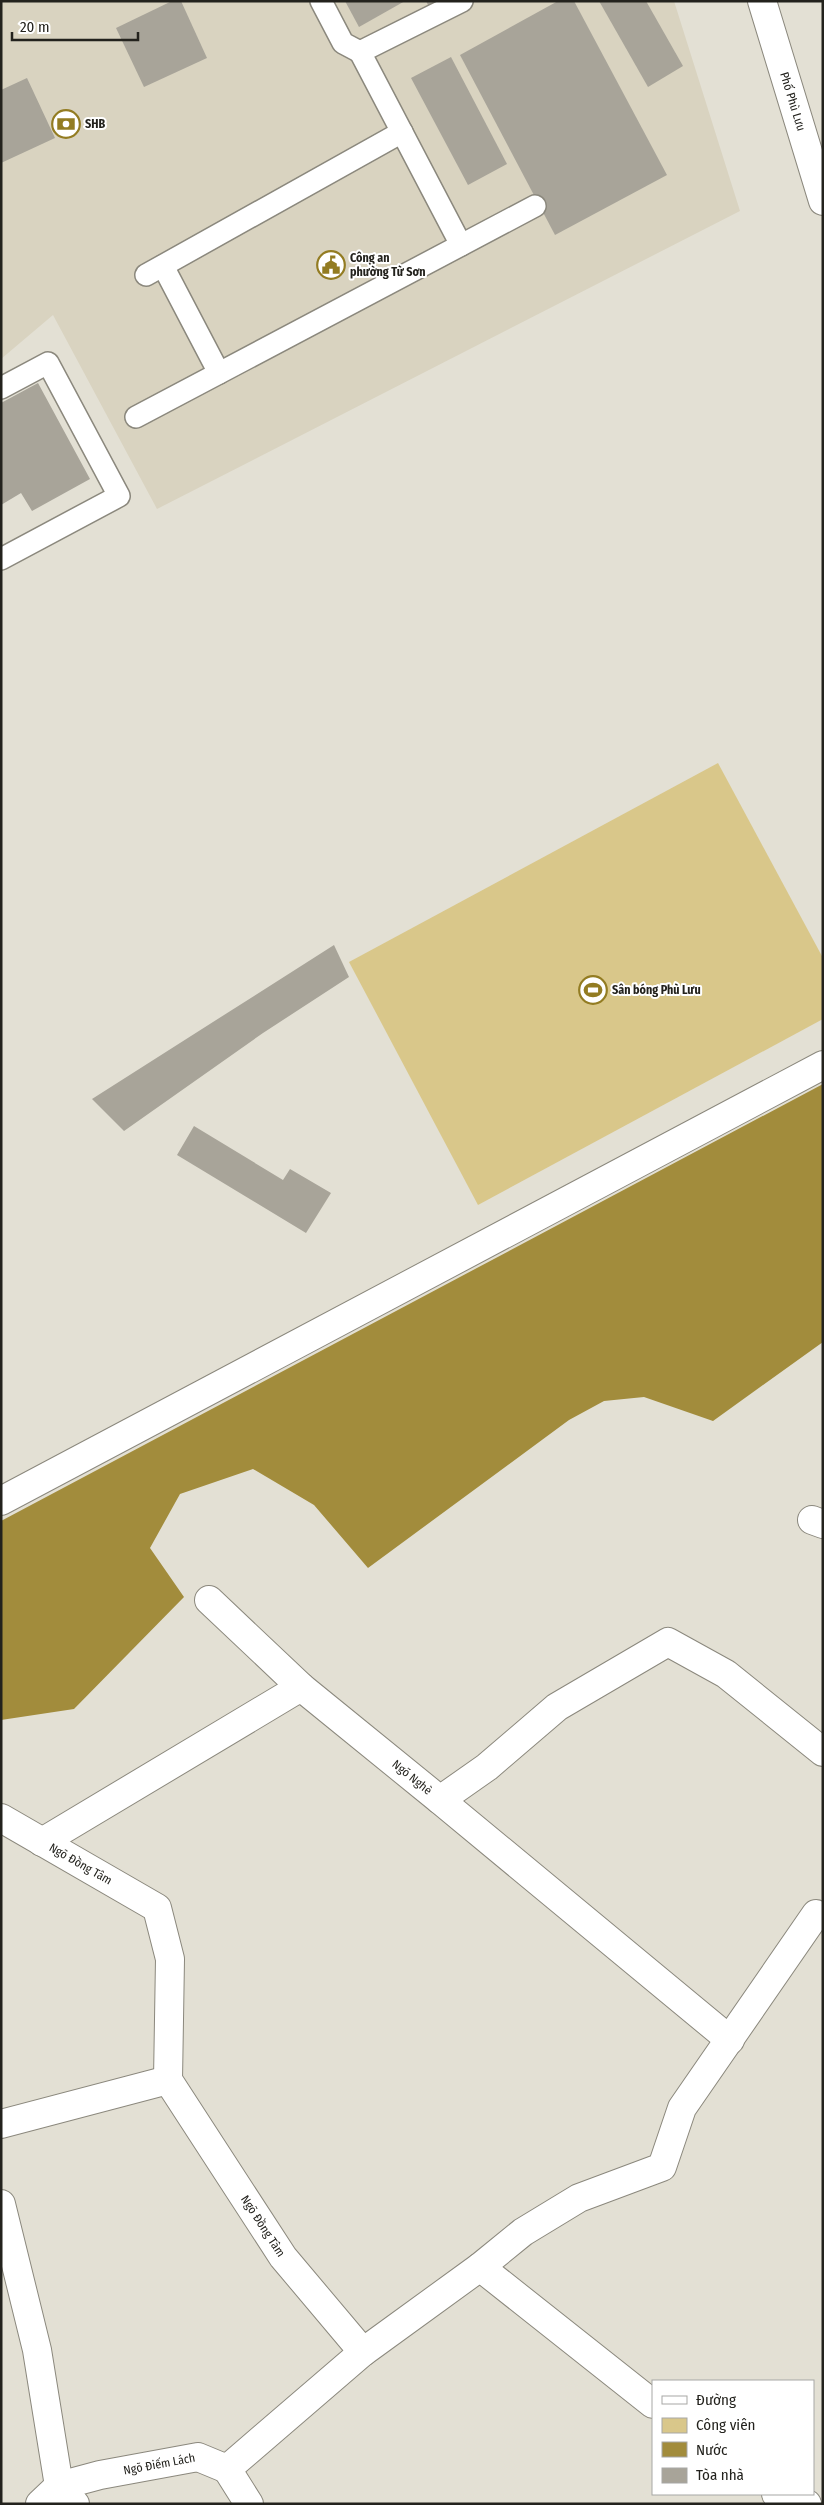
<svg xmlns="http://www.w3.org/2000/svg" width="824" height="2505" viewBox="0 0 824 2505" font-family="'Fira Sans Condensed',sans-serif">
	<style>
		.built { fill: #d9d3c0 }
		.green { fill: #d9c78a }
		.water { fill: #a28c3c }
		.building { fill: #a8a499 }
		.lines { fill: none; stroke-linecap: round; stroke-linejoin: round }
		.service-casing { stroke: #8b887d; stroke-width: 24 }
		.minor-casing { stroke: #8b887d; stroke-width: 30 }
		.secondary-casing { stroke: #8b887d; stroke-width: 30 }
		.service { stroke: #fff; stroke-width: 21 }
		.minor { stroke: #fff; stroke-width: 28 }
		.secondary { stroke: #fff; stroke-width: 28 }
		.labels { text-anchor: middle; stroke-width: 4; stroke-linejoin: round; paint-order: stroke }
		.street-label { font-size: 12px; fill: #23221d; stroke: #fff }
		.poi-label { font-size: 12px; font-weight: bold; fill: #23221d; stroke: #fff; text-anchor: start }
	</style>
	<rect width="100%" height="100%" fill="#e3e0d4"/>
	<path class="built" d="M1,1H674L740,211L157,509L53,315L1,359Z"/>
	<path class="green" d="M718,763L823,958V1019L478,1205L349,962Z"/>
	<path class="water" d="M823,1084V1342L713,1421L644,1397L604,1401L569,1420L368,1568L314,1505L253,1469L180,1494L150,1548L184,1597L74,1709L1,1720V1521Z"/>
	<g class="building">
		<path d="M172,1H181L207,58L144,87L116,28Z"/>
		<path d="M345,1H405L359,27Z"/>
		<path d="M426,1H453L432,13Z"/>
		<path d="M558,1H574L667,175L555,235L460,55Z"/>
		<path d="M599,1H646L683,66L648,87Z"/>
		<path d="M451,57L507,164L468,185L411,78Z"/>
		<path d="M27,78L55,138L1,163V90Z"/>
		<path d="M38,383L90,479L32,511L21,493L1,505V403Z"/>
		<path d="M334,945L349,977L263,1033L124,1131L92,1099Z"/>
		<path d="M194,1126L283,1180L290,1169L331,1193L306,1233L177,1155Z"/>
	</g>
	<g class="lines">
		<defs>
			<g id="service">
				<path d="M321,1L343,43L360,52L462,1"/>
				<path d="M360,52L461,245"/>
				<path d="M163,266L219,373"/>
				<path d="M146,275L402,132"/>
				<path d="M1,388L48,363L119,496L1,559"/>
				<path d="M136,417L535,206"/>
			</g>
			<g id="minor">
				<path d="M1,1501L823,1065"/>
				<path d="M812,1520L823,1524"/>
				<path d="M209,1600L301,1687"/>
				<path d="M440,1800L730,2040"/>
				<path id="s1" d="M1,1818L157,1908L170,1959L168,2080L283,2257L363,2352L480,2267L653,2404"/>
				<path id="s2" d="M42,1842L301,1687L440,1800L487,1767L557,1707L668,1642L726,1674L823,1752"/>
				<path d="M1,2124L168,2080"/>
				<path d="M1,2204L37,2350L59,2486L75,2504"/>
				<path d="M480,2267L523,2232L579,2198L662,2167L682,2108L816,1914"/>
				<path d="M227,2469L249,2504"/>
				<path d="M776,2494L807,2504"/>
				<path id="s3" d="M40,2504L59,2486L100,2475L198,2457L227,2469L363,2352"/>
			</g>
			<g id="secondary">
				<path id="s4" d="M762,1L823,201"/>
			</g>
		</defs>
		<use href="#service" class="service-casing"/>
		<use href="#minor" class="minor-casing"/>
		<use href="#secondary" class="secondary-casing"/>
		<use href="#service" class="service"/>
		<use href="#minor" class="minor"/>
		<use href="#secondary" class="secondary"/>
	</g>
	<defs>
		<symbol id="bank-ring" viewBox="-11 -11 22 22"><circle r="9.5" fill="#fff" stroke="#937c22" stroke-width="1.5"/><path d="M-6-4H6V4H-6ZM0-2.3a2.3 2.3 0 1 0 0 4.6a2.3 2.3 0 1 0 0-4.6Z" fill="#937c22"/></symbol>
		<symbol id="civic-ring" viewBox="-11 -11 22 22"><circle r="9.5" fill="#fff" stroke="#937c22" stroke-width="1.5"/><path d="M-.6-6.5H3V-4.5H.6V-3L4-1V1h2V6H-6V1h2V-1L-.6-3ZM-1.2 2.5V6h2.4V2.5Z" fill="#937c22"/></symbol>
		<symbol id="stadium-ring" viewBox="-11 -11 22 22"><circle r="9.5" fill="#fff" stroke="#937c22" stroke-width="1.5"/><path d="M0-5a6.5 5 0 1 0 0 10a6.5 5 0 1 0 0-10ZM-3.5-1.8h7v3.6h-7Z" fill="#937c22"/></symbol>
	</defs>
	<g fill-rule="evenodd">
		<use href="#bank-ring" x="50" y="108" width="32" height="32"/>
		<use href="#civic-ring" x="315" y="249" width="32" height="32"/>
		<use href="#stadium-ring" x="577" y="974" width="32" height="32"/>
	</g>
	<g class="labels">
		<g class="street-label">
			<text dy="4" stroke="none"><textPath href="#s4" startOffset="105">Phố Phù Lưu</textPath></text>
			<text dy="4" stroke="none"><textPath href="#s2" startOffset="445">Ngõ Nghè</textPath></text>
			<text dy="4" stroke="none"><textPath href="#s1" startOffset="92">Ngõ Đồng Tâm</textPath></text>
			<text dy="4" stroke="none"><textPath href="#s1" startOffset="528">Ngõ Đồng Tâm</textPath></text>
			<text dy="4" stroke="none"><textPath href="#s3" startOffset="129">Ngõ Điếm Lách</textPath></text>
		</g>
		<g class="poi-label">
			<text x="85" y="128">SHB</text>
			<text x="350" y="262">Công an<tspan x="350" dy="14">phường Từ Sơn</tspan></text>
			<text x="612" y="994">Sân bóng Phù Lưu</text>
		</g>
	</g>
	<rect width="824" height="2505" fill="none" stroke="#23221d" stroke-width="5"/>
	<rect x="652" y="2380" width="162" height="115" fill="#ffffff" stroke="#a7a7a5"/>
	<rect x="662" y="2396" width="25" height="8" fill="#ffffff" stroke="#a7a7a5"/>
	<text x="696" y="2405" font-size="15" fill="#23221d">Đường</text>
	<rect x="662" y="2418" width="25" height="15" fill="#d9c78a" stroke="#a7a7a5"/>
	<text x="696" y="2430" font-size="15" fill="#23221d">Công viên</text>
	<rect x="662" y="2442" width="25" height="15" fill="#a28c3c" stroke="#a7a7a5"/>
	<text x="696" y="2455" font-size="15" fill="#23221d">Nước</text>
	<rect x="662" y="2468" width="25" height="15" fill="#a8a499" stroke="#a7a7a5"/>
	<text x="696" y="2480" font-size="15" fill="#23221d">Tòa nhà</text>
	<path d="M12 32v8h126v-8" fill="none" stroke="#23221d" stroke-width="2.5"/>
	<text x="20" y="32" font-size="15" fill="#23221d" stroke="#ffffff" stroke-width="4" paint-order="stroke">20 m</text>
</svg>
